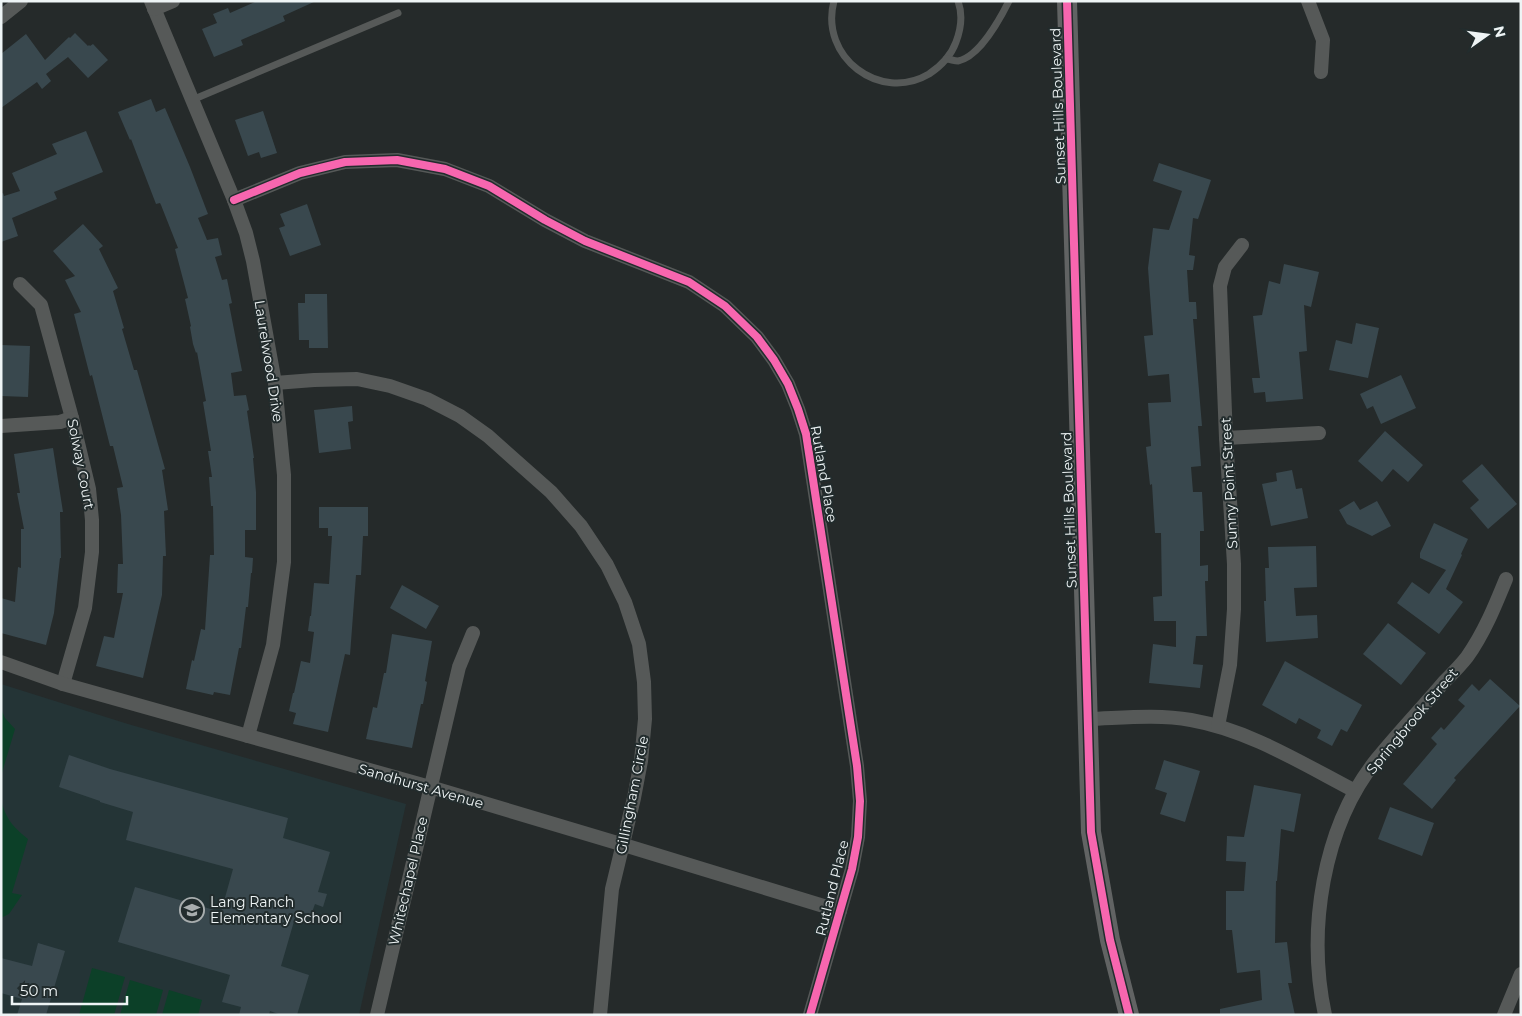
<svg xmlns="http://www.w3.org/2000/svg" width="1522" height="1016" viewBox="0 0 1522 1016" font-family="Montserrat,sans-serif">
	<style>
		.built { fill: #243436 }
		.green { fill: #0c4028 }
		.building { fill: #39484e }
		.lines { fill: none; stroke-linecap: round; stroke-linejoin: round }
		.lane { stroke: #565958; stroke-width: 7 }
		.street { stroke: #565958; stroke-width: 14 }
		.secondary { stroke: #616363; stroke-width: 20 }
		.cycleway-casing { stroke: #222c2d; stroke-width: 11 }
		.cycleway { stroke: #f766af; stroke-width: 8 }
		.labels { text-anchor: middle; stroke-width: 4; stroke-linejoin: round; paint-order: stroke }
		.street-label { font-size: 14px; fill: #eef4f5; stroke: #222c2d }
		.poi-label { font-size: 14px; fill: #eef4f5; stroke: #222c2d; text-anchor: start }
	</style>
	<rect width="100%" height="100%" fill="#252a2a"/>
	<path class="built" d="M1,684L128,724L406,804L359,1015H1Z"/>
	<g class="green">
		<path d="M1,709L5,718L15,729L1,776Z"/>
		<path d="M1,799C5,818 13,827 28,839L12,893L22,895L9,914L1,918Z"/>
		<path d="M92,968L125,977L114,1015H79Z"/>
		<path d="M130,980L163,990L156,1015H120Z"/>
		<path d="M169,990L202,1000L198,1015H162Z"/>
	</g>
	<g class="building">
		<path d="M257,1H316L283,16L285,21L241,40L243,45L214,57L202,29L217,23L213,14L228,8L230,13Z"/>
		<path d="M75,33L88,46L89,45L90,46L93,44L108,60L88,78L68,57L46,74L51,81L42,89L37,82L1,108V54L26,34L45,60L69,37L70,38Z"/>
		<path d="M151,99L156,112L165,108L190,167L208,214L198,218L207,240L218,238L222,255L215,257L222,280L227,279L232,303L229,304L242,371L231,373L234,396L246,395L249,410L247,411L254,458H253L256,492V530H245V557L253,558L252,573H251L248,607H246L241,648H239L230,695L214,692L213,695L186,689L192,660L194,661L201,629L205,630L210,555H214L213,506H211L209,477H212L208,451H211L203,402L206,401L197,352L196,353L193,344L190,327L191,326L185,299L188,298L175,249L178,248L161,205L160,203L156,204L131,139L130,140L118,112Z"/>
		<path d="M263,111L277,153L261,158L259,152L248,156L235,120Z"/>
		<path d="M86,131L103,172L54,192L57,199L12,218L18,236L1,242V194L3,193L4,196L20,191L12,173L57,154L52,144Z"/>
		<path d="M1159,163L1211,180L1198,219L1193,218L1189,255L1195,256L1193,270H1187L1189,302H1196L1197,319H1193L1202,426H1198L1201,466L1191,467L1193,492H1202L1204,531H1200V566L1208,565V581H1205L1207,636H1196L1193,664L1203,665L1200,688L1149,683L1153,644L1176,647V621H1154L1153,597L1162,596L1161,533H1155L1152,484L1150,485L1146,447L1151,446L1148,403L1171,402L1169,374L1148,376L1144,336L1153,335L1148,268L1153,228L1169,230L1182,191L1153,181Z"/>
		<path d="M307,204L321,245L290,256L279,228L285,226L280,214Z"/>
		<path d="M83,224L103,246L99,249L118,288L113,291L124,328L122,329L134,370H137L165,469L162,470L168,510L164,511L166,556H163L162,595L143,678L96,666L104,636L114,638L123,593H117L118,564H123L121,515L117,488L123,487L113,446H110L92,375L90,376L74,314L81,312L65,280L75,276L53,251Z"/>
		<path d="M1284,264L1319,272L1311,307L1304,305L1307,351L1299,352L1303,399L1266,402L1265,392L1254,393L1252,378H1260L1253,316L1262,315L1269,281L1280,284Z"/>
		<path d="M305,294H327L328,348H309V340H299L298,303H305Z"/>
		<path d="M1356,323L1379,328L1368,378L1329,370L1336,340L1352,344Z"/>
		<path d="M1,345L30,346L28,397L1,396Z"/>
		<path d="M1401,375L1416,408L1381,424L1373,406L1367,409L1360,394Z"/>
		<path d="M352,406L353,421L348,422L351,449L319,453L314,410Z"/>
		<path d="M1385,431L1423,465L1408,482L1393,469L1382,482L1358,461Z"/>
		<path d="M53,448L63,512H60L61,558H60L54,613L46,645L1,633V598L15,602L18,567L21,568V529H24L17,493H20L14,454Z"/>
		<path d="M1482,464L1517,504L1488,529L1470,508L1479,500L1462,481Z"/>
		<path d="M1292,470L1296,489L1302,488L1308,518L1271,526L1262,484L1277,481L1276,473Z"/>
		<path d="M1354,501L1360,510L1377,501L1391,526L1372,536L1347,524L1339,510Z"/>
		<path d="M319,507H368V536H363L361,575H356L350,655L345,654L328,732L293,724L296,713L289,711L293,693H294L301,661L310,663L314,632L308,631L310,616H311L314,583L329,584L332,536H328V528H319Z"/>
		<path d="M1434,523L1468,539L1461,554L1462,555L1446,589L1463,602L1439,634L1397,603L1412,582L1429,594L1446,570L1420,558V553Z"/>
		<path d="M1316,546L1317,587L1294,588L1296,616L1317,615L1318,638L1266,642L1264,601H1266L1265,568H1269L1268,547Z"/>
		<path d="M402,585L439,606L426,629L390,608Z"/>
		<path d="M1388,623L1426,653L1401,685L1363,654Z"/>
		<path d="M392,634L432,641L425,681L427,682L423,704H421L412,748L366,739L373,707L377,708L384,673H386Z"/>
		<path d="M1285,661L1362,705L1347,732L1341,729L1332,746L1317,738L1321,730L1299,718L1296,724L1262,705Z"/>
		<path d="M1490,679L1520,706L1454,778L1456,780L1432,809L1403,784L1437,744L1431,738L1441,727L1444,730L1465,706L1458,700L1472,684L1479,691Z"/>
		<path d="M69,755L110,769L288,818L283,838L330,852L318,892L327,894L323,907L315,904L311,915L297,911L281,966L309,975L297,1015H281L270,1011L269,1015H239L241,1007L222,1002L230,975L118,942L135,887L221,912L233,869L126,840L133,812L100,802V801L59,787Z"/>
		<path d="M1164,760L1200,771L1185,822L1160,814L1167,793L1155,789Z"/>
		<path d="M1254,785L1301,794L1294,832L1281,829L1277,881H1276L1275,943L1287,942L1292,983H1288L1295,1015H1220V1009L1262,1000L1260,970L1237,973L1232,930H1226V891H1244L1246,862L1226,861L1227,836L1244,837Z"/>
		<path d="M1390,807L1434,823L1422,856L1378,839Z"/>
		<path d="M38,943L65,951L46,1015H17L22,999L1,993V958L32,966Z"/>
	</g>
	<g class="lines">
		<g class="lane">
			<path d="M834,1C819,57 880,103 929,74C941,66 951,56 956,42C961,29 963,15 958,1"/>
			<path d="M946,59C950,59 954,61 958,61C979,57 1000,19 1009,1"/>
			<path d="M192,100L398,13"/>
		</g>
		<g class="street">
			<path d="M151,1L234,200L246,233L253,261L275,383L284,475V562L273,645L248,736"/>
			<path d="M1308,1L1323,40L1321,72"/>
			<path d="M154,9L173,1"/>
			<path d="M1,17L21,1"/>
			<path d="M234,200L300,173L345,162L397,160L445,169L489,186L545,220L585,241L689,282L725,306L757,337L774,360L788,384L798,409L806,434L857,766L860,801L858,837L852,869L810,1015"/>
			<path d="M20,284L41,305L72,418L89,489L92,520V552L85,608L63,684"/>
			<path d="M275,383L314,380L357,379L390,386L427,399L460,416L488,436L551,492L581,526L607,565L625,602L639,644L644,682L645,719L641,761L634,798L612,889L600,1015"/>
			<path d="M1,426L60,422L72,418"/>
			<path d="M1226,438L1319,433"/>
			<path d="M1,662L63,684L430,787L624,845L840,911"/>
			<path d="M1088,719C1122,718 1157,714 1191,720C1249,730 1303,764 1355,791"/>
			<path d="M1218,726L1230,665L1234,609V564L1226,438L1220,286L1225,267L1242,245"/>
			<path d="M377,1015L459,667L473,633"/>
			<path d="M1325,1015C1307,931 1322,827 1377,759C1398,733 1422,708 1444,682C1452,674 1460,666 1467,657C1484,633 1495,606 1506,579"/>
			<path d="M1504,1015L1521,974"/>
		</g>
		<path class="secondary" d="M1067,1L1091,832L1110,940L1129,1015"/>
		<defs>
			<g id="cycleway">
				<path d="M1067,1L1091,832L1110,940L1129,1015"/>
				<path d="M234,200L300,173L345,162L397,160L445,169L489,186L545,220L585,241L689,282L725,306L757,337L774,360L788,384L798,409L806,434L857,766L860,801L858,837L852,869L810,1015"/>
			</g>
		</defs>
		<use href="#cycleway" class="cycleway-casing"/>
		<use href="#cycleway" class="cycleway"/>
	</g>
	<defs>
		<symbol id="school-ring" viewBox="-11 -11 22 22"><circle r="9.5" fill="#222c2d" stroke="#a8adae" stroke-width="1.5"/><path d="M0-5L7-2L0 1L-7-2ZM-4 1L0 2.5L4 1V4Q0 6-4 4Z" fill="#a8adae"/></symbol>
	</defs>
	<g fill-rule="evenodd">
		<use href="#school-ring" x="178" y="896" width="28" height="28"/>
	</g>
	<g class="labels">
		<g class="street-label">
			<text transform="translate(1058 106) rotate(-92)" y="5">Sunset Hills Boulevard</text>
			<text transform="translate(269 361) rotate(81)" y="5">Laurelwood Drive</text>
			<text transform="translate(81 464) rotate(79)" y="5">Solway Court</text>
			<text transform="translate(824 474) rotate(80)" y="5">Rutland Place</text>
			<text transform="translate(1229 483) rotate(-93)" y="5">Sunny Point Street</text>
			<text transform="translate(1069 510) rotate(-92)" y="5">Sunset Hills Boulevard</text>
			<text transform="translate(1412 721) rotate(-50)" y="5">Springbrook Street</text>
			<text transform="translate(421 786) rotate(16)" y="5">Sandhurst Avenue</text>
			<text transform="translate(632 795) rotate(-79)" y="5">Gillingham Circle</text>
			<text transform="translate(408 881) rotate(-77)" y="5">Whitechapel Place</text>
			<text transform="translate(832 888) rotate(-76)" y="5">Rutland Place</text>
		</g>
		<g class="poi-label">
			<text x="210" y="907">Lang Ranch<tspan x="210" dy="16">Elementary School</tspan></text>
		</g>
	</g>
	<rect width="1522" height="1016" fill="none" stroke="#eef4f5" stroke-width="5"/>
	<g transform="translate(1487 35) rotate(76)" stroke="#222c2d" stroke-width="4" paint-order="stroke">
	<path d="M0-4L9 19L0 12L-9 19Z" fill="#eef4f5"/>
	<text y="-8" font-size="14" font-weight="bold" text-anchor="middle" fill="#eef4f5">N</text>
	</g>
	<path d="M12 996v8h115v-8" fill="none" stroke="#eef4f5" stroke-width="2.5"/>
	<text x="20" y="996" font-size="15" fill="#eef4f5" stroke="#222c2d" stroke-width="4" paint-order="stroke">50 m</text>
</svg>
